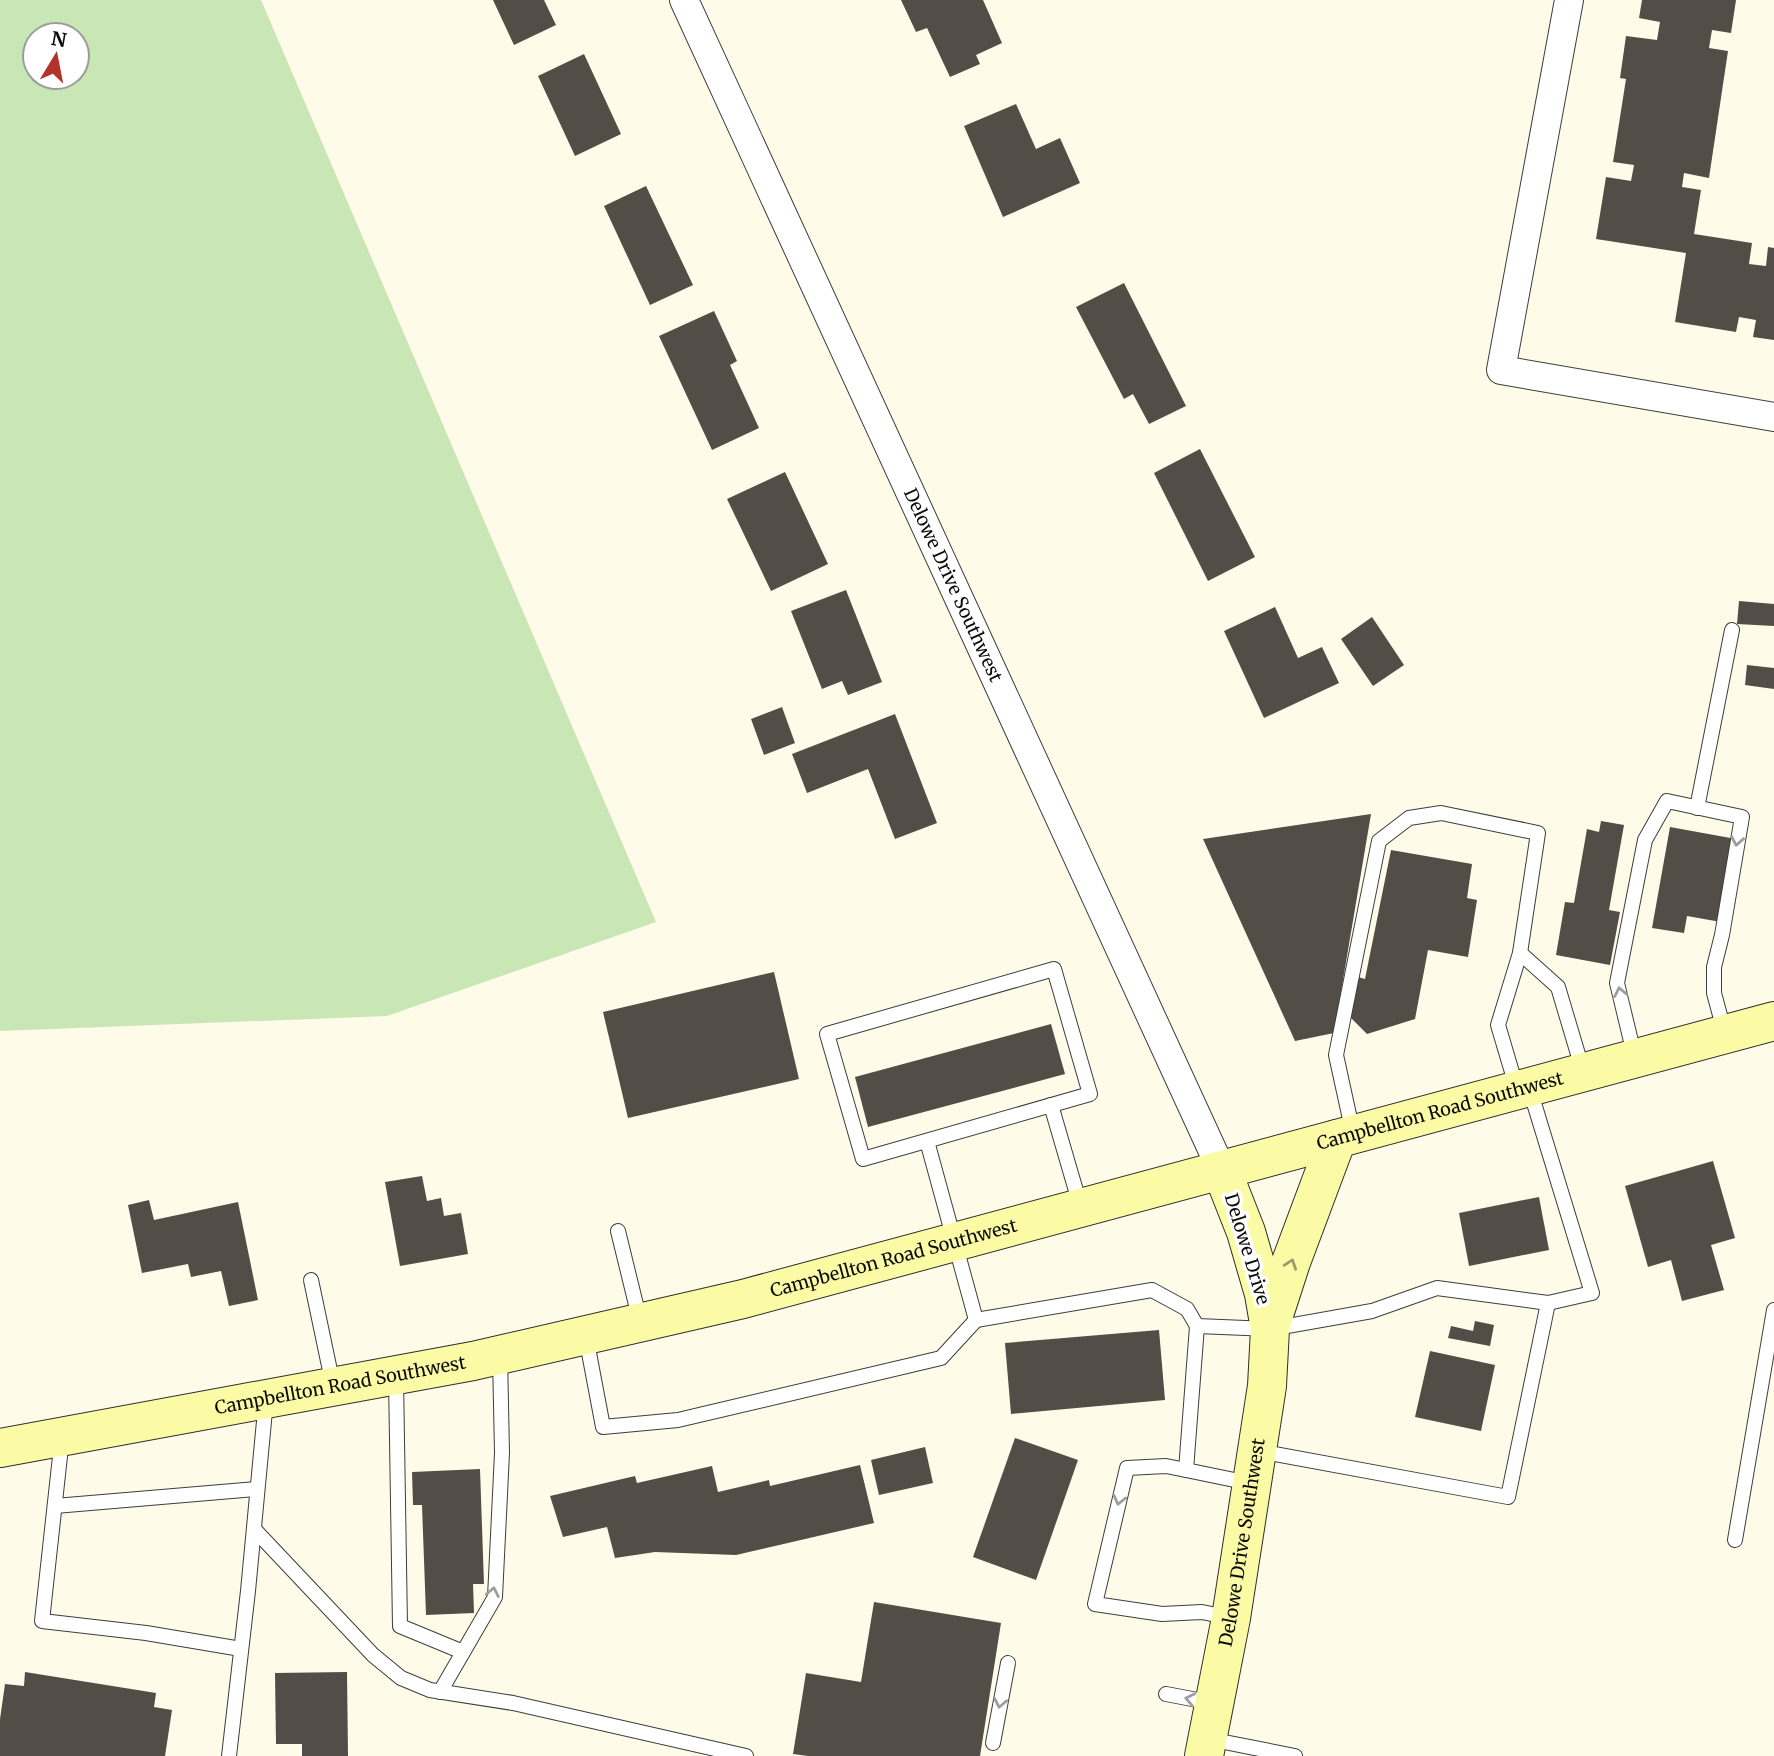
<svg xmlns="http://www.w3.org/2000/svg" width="1774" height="1756" viewBox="0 0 1774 1756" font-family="Merriweather,serif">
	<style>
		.green { fill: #c9e6b5; fill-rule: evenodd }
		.building { fill: #524d47 }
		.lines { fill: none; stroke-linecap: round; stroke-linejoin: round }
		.lane-casing { stroke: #3d3d3d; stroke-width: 16 }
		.street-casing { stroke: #3d3d3d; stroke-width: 30 }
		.secondary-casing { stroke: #2c2c2c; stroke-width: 40 }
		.lane { stroke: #fff; stroke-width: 14 }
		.street { stroke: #fff; stroke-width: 28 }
		.secondary { stroke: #fbfba6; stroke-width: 38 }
		.oneway { stroke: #9d9d9d }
		.oneway2 { stroke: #9b9b68 }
		.labels { text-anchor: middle; stroke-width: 7; stroke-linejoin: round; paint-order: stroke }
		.street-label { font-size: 18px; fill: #0a0a0a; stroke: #fff }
	</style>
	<rect width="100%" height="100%" fill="#fefce8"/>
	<path class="green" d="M0,0H261L656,922L387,1016L0,1031ZM35,35H77V77H35Z"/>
	<g class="building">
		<path d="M493,0H544L556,25L514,45Z"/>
		<path d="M901,0H983L1002,43L976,55L980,64L950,77L927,28L916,32Z"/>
		<path d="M1642,0H1736L1731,33L1712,30L1709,48L1728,51L1709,178L1684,173L1682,187L1701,190L1694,234L1752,243L1749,264L1766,266L1768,247L1774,248V340L1753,337L1756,320L1739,317L1736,332L1675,322L1686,253L1596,239L1606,177L1631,181L1634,165L1613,162L1626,79L1620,78L1626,36L1657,40L1660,22L1639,18Z"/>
		<path d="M584,54L621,134L575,156L538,76Z"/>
		<path d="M1016,104L1036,149L1060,138L1080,183L1003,217L964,126Z"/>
		<path d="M646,186L693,285L650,305L604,206Z"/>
		<path d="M1124,283L1186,406L1149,424L1133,394L1124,399L1076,307Z"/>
		<path d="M714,311L737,361L730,365L759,428L712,450L659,336Z"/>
		<path d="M1200,449L1255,557L1208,581L1154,473Z"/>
		<path d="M785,472L828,564L771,591L727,499Z"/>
		<path d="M846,590L882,682L848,695L842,681L822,689L791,611Z"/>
		<path d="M1739,601L1774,604V626L1737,624Z"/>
		<path d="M1275,607L1298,658L1322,647L1339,683L1264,718L1224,631Z"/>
		<path d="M1372,617L1404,665L1373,686L1341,639Z"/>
		<path d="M1747,665L1774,668V689L1745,685Z"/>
		<path d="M782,707L795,743L764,755L751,719Z"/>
		<path d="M895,714L937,823L895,839L868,769L807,793L792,754Z"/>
		<path d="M1371,814L1334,1033L1295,1041L1203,839Z"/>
		<path d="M1601,821L1624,825L1609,910L1620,912L1610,965L1556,955L1565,902L1574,903L1587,829L1599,832Z"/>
		<path d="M1670,827L1736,839L1721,922L1687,916L1684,933L1652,928Z"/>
		<path d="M1391,850L1472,864L1467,898L1477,900L1468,957L1428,950L1415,1019L1367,1034L1351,1018L1358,977L1365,979Z"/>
		<path d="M774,972L799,1079L628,1118L603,1012Z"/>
		<path d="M1051,1024L1065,1074L868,1127L855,1077Z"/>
		<path d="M1713,1161L1735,1238L1711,1245L1724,1290L1682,1301L1671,1260L1648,1267L1625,1186Z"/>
		<path d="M422,1176L427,1201L441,1198L444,1216L461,1213L468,1254L400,1266L385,1182Z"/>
		<path d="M1539,1197L1549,1250L1469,1266L1459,1213Z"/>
		<path d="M149,1200L154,1220L238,1202L258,1300L229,1306L221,1271L191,1277L188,1264L142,1273L128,1205Z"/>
		<path d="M1475,1321L1494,1325L1490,1346L1448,1338L1451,1326L1473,1331Z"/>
		<path d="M1159,1330L1165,1400L1011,1414L1005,1343Z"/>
		<path d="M1430,1351L1495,1365L1481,1431L1415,1417Z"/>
		<path d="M1015,1438L1078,1460L1036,1580L973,1557Z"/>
		<path d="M925,1447L933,1483L879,1495L871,1460Z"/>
		<path d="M860,1465L874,1523L736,1555L655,1552L615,1558L607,1527L563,1537L550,1496L635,1476L637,1483L712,1466L718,1492L769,1480L770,1486Z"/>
		<path d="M480,1469L484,1584H473L474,1613L426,1615L422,1505H413L412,1472Z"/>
		<path d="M874,1602L1001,1623L980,1756H808L793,1754L806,1673L861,1682Z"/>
		<path d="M25,1672L156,1693L154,1707L172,1710L165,1756H0V1719L5,1684L24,1686Z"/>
		<path d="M347,1672L348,1756H302V1744H276L275,1673Z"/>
	</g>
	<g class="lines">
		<defs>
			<g id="lane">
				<path d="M1697,808L1732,630"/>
				<path d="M1520,953L1558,987L1583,1071"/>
				<path d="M1054,969L1090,1094L863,1159L827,1034Z"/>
				<path d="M1635,1058L1617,983L1645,840L1667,801L1742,817L1722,935L1714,967V993L1725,1034"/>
				<path d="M1051,1105L1081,1208"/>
				<path d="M1353,1133L1336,1055L1379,841L1409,818L1441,813L1538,833L1520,953L1498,1025L1517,1089"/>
				<path d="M927,1141L976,1320L1152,1290L1187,1309L1197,1326L1186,1470L1249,1483"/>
				<path d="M618,1231L640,1321"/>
				<path d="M311,1280L333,1385"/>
				<path d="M1197,1326L1270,1329L1372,1311L1437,1288L1548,1303L1592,1293L1530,1090"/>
				<path d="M586,1337L603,1427L678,1420L941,1358L976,1320"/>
				<path d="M396,1378L400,1626L463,1652"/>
				<path d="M62,1438L42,1621L146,1633L241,1649"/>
				<path d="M1258,1451L1508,1497L1548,1303"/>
				<path d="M1186,1470L1166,1466L1127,1468L1095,1604L1162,1614L1202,1612L1231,1618"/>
				<path d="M55,1506L257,1489"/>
				<path d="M254,1529L373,1655L401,1678L430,1690L513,1703L746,1756"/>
				<path d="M1735,1540L1774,1310"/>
				<path d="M440,1692L495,1597L502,1453L500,1356"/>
				<path d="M1166,1694L1213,1703"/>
				<path d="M1209,1739L1295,1756"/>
				<path d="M993,1743L1008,1663"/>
				<path d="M229,1756L248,1591L266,1400"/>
			</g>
			<g id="street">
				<path id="s1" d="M684,0L1222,1171"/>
				<path d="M1569,0L1501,370L1774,417"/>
			</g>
			<g id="secondary">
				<path d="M1270,1327L1291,1262L1337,1139"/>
				<path id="s2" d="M0,1448L473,1361L743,1299L1774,1021"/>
				<path id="s3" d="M1204,1756L1231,1618L1267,1386L1270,1329L1264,1294L1246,1232L1222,1171"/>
			</g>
		</defs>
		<use href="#lane" class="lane-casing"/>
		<use href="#street" class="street-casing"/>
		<use href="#secondary" class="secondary-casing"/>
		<use href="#lane" class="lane"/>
		<use href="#street" class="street"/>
		<use href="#secondary" class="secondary"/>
	</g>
	<defs><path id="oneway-chevron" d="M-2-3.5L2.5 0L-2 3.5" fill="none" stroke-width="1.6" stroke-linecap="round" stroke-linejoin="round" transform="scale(1.75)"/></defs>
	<g class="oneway">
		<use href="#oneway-chevron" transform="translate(1737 841) rotate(100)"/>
		<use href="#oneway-chevron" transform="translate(1620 992) rotate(-101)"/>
		<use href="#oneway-chevron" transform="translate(1119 1500) rotate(103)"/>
		<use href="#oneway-chevron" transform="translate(493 1592) rotate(-79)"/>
		<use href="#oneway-chevron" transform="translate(1190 1699) rotate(-169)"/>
		<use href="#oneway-chevron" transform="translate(1000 1703) rotate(101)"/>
	</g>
	<use class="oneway2" href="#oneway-chevron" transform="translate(1291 1264) rotate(-71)"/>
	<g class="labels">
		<g class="street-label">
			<text dy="6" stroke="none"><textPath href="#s1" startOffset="644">Delowe Drive Southwest</textPath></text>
			<text dy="6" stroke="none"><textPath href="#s2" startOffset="1480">Campbellton Road Southwest</textPath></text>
			<text transform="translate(1247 1249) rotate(73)" y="6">Delowe Drive</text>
			<text dy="6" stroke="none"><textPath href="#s2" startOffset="914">Campbellton Road Southwest</textPath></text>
			<text dy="6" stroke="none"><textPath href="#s2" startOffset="346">Campbellton Road Southwest</textPath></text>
			<text dy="6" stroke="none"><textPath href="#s3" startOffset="217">Delowe Drive Southwest</textPath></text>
		</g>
	</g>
	<g transform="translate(56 56) rotate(10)"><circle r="33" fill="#ffffff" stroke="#9d9d9d" stroke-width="2"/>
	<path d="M0-5L12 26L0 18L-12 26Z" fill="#b3322a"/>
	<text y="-10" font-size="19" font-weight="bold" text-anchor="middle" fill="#0a0a0a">N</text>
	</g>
</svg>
